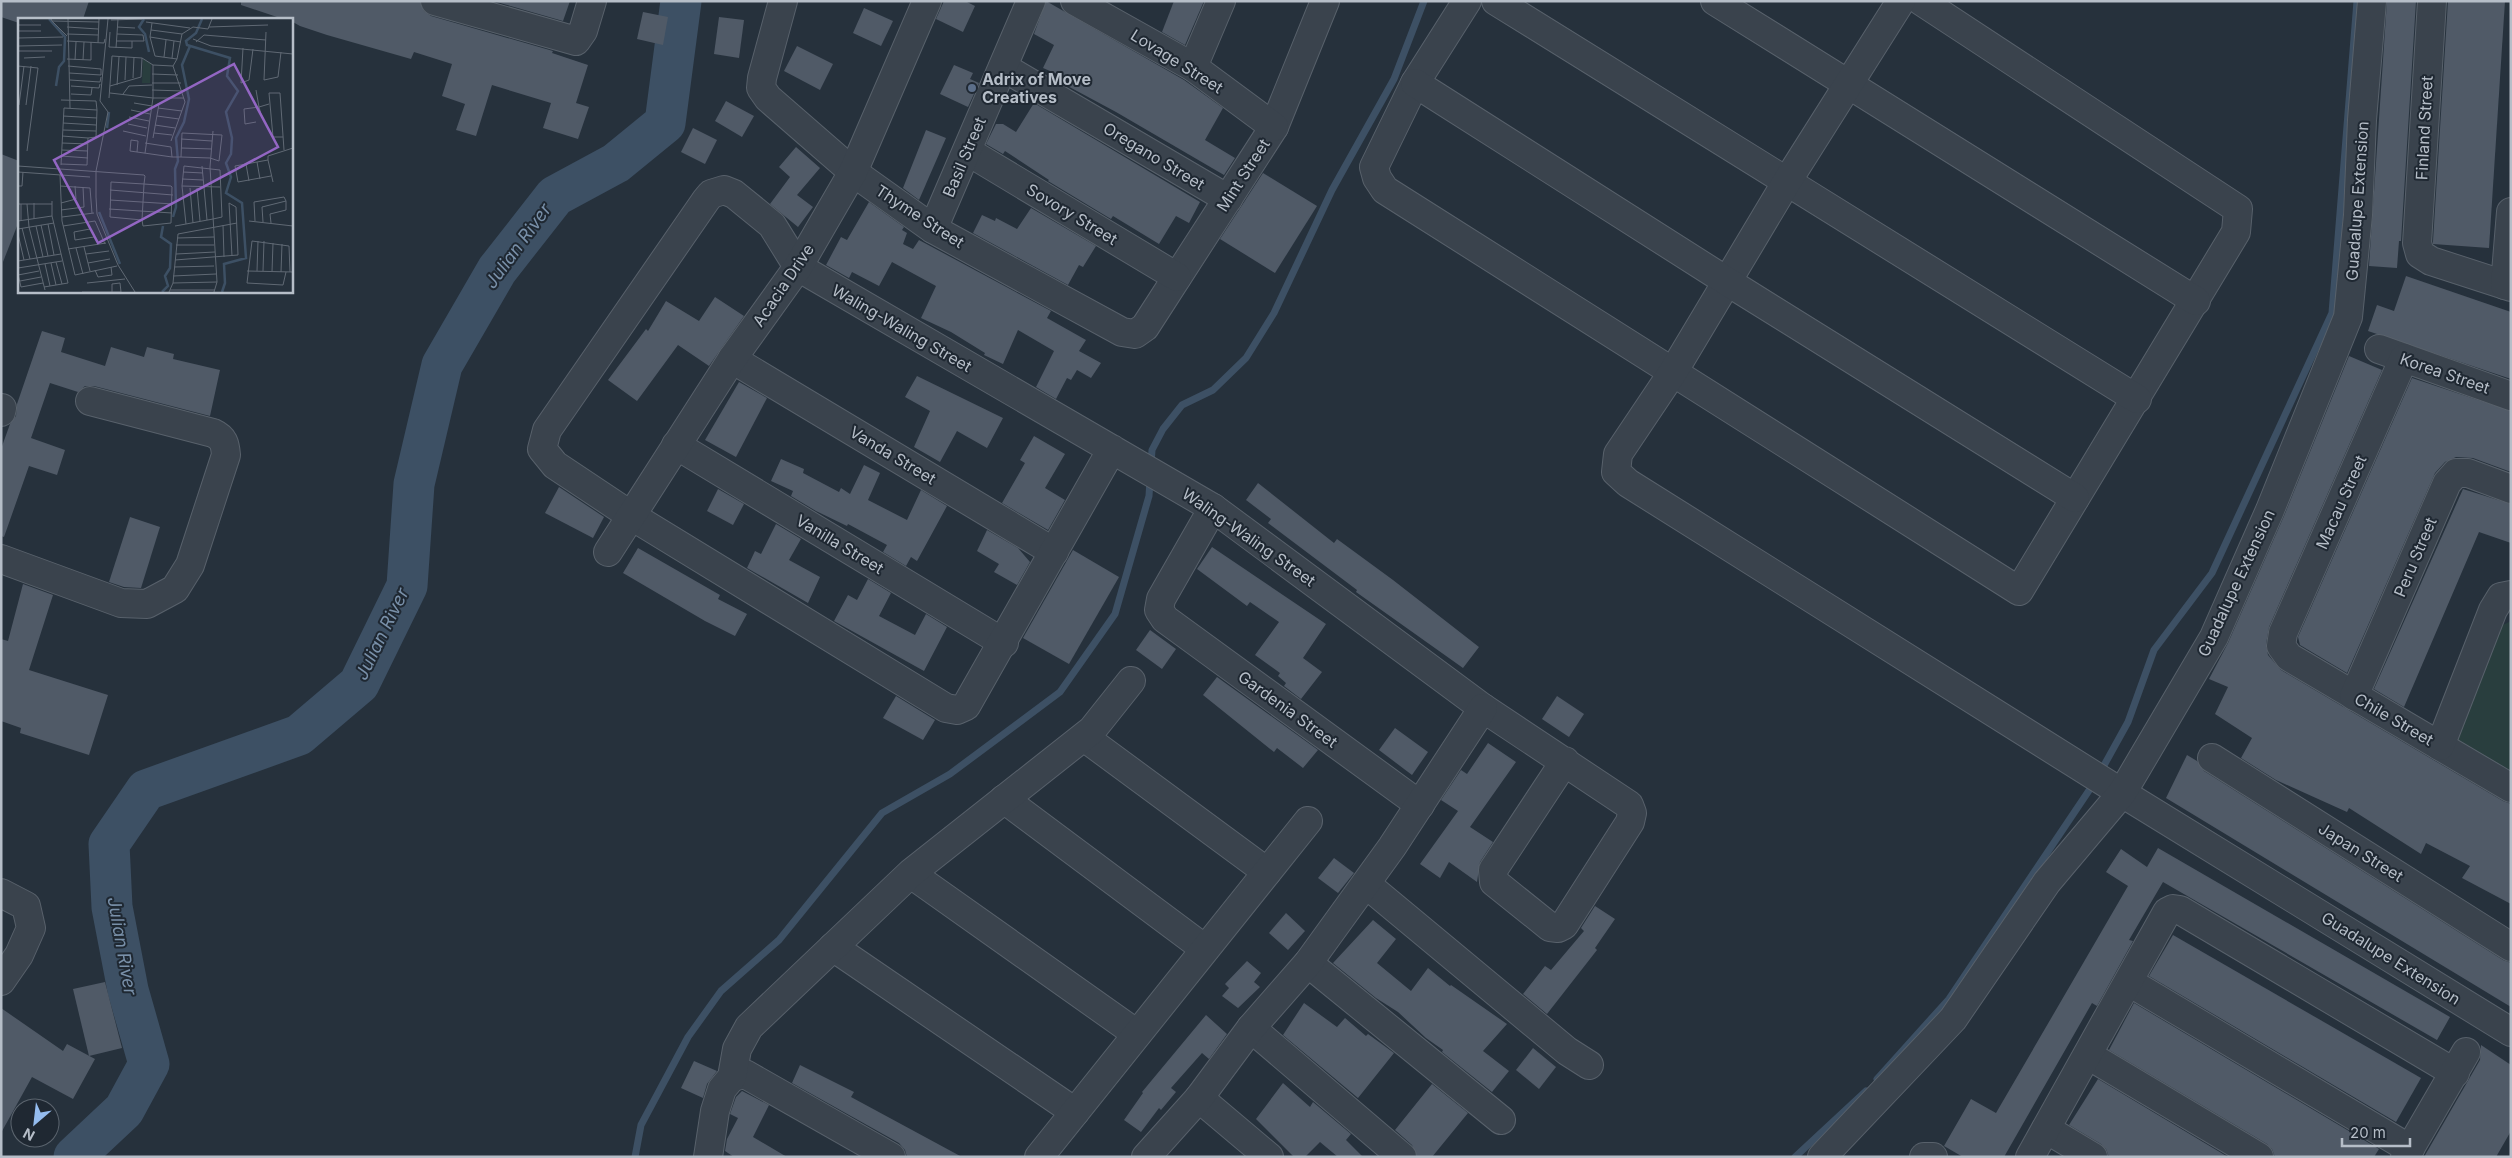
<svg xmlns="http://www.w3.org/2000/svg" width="2512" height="1158" viewBox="0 0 2512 1158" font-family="Inter,sans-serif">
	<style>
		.green { fill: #293e3e }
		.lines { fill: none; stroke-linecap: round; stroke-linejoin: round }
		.stream { stroke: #3d5064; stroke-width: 7 }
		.river { stroke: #3d5064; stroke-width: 41 }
		.building { fill: #505a67 }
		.minor-casing { stroke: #58616b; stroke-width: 30 }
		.minor { stroke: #3a434d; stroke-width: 28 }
		.service-dot { fill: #5c6f8a; stroke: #1f2832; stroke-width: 2 }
		.labels { text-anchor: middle; stroke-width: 4; stroke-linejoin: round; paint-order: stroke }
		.street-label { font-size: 16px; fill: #b6bec8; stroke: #1f2832 }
		.poi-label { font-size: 16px; font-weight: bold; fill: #b6bec8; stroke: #1f2832; text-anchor: start }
		.water-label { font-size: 18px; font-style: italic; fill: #7990a9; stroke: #1f2832 }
		.inset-river { fill: none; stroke: #3d5064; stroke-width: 2.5 }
		.inset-road { fill: none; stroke: #606974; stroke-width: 1 }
		.view { fill: #9366c3; fill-opacity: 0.15; stroke: #9366c3; stroke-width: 2.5 }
		.inset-edge { fill: none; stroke: #b6bec8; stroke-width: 2.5 }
	</style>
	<rect width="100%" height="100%" fill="#26313c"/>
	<path class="green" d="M2511,621V774L2448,739L2497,628Z"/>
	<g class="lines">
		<g class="stream">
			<path d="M1151,464L1152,450L1163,429L1182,405L1213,390L1246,358L1274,313L1332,190L1394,79L1424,1"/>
			<path d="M2102,769L2128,722L2154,650L2212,573L2332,313L2357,1"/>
			<path d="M1877,1079L1949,999L2092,786"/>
			<path d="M635,1157L641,1125L688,1037L721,991L779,940L882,813L950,774L1060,692L1115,614L1149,496L1150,480"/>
			<path d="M1795,1157L1866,1091"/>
		</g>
		<path class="river" d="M74,1157L124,1110L149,1064L128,990L112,907L109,844L146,790L299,735L359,684L407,586L414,484L442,365L497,270L555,196L616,163L665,123L681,1"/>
	</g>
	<g class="building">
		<path d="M1,1H89L83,19H19V23L1,17Z"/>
		<path d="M241,1H420L424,11L431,16L553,51L552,53L588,65L576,103L589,107L578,139L543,128L551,103L492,85L476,136L456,130L465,104L442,96L452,64L414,52L411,59L327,35L300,26L291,21V19H283L241,5Z"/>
		<path d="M493,1H570L563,21Z"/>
		<path d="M944,1H965L975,6L963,32L936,19Z"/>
		<path d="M1046,1L1184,80L1223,108L1205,140L1235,158L1224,175L1116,112L1062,83L1064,77L1043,68L1054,45L1034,34Z"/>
		<path d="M1174,1H1204L1185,45L1162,32Z"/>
		<path d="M2387,1H2416L2401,241H2399L2397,268L2369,266Z"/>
		<path d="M2448,1H2505L2489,248L2433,244V241Z"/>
		<path d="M864,8L893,21L881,46L853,33Z"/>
		<path d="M643,12L668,17L663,45L637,39Z"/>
		<path d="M719,17L744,20L739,58L714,54Z"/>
		<path d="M797,46L833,64L820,90L784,71Z"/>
		<path d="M954,65L973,73L970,79L979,83L968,107L940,94Z"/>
		<path d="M726,101L754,116L742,137L715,121Z"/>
		<path d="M1034,103L1200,202L1189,223L1176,216L1159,244L1113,216L1111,219L1048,181L1049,180L1005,151L1003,154L986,144L996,124H1003L1016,132Z"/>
		<path d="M693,128L717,140L705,164L681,152Z"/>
		<path d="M926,130L946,138L919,200L903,188Z"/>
		<path d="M796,147L820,168L797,195L813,207L798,227L770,204L790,177L779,167Z"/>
		<path d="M1,154L19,161V221L3,262Z"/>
		<path d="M1263,173L1317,206L1275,273L1220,239Z"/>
		<path d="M869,202L904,227L902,230L907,233L903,244L913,249L919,240L1051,311L1047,318L1086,340L1079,351L1101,363L1091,378L1077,370L1071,380L1067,378L1056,399L1036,387L1054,351L1018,330L1003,364L984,355L985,353L951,332L921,318L936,286L892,262L879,286L852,272L849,278L826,265L841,237L847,240Z"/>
		<path d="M1031,208L1096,246L1083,267L1079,265L1068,285L973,233L982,215L995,221L996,218L1017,229Z"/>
		<path d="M2406,276L2511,312V379L2368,331L2377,305L2394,311Z"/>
		<path d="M715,297L744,316L709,366L678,345L637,401L608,380L646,329L648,331L666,301L699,321Z"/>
		<path d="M42,331L65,338L61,352L105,366L111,347L144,357L147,347L174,354L173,359L220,370L210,416L94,386H85L78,392L50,383L31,438L65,450L57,475L29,466L4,537L1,536V449L10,424L16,416L17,404Z"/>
		<path d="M2349,356L2382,370L2269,627L2266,644L2268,655L2281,670L2503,801L2511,804V904L2462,878L2470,866L2426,843L2421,854L2349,808L2347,812L2276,780L2241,758L2252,738L2215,714L2228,687L2209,679L2228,643L2284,516Z"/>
		<path d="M917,376L1003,418L987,448L957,431L940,462L914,447L930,411L905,397Z"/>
		<path d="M2412,378L2511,411V472L2473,458L2456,457L2445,462L2435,473L2347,673L2300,645L2298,637Z"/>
		<path d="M739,382L767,398L736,457L705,440Z"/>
		<path d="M1034,436L1065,454L1045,488L1065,500L1048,530L1002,503L1025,463L1020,460Z"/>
		<path d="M781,459L804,469L803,473L839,492L841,488L850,494L864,465L880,473L868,500L907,520L921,490L947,506L917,561L911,557L906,566L883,552L887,545L848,524L847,526L816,511L791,496L793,491L771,481Z"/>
		<path d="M1258,483L1334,543L1337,539L1393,580L1479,647L1463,668L1356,592L1357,590L1268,523L1271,519L1246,500Z"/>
		<path d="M559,487L604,517L593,538L545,513Z"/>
		<path d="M718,489L744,504L733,525L707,511Z"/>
		<path d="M2463,489L2511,504V543L2479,532L2404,707L2374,689Z"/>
		<path d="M130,517L160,527L141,588L124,587L109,582Z"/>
		<path d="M776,524L801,539L789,560L820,577L808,603L747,568L755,551L761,554Z"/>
		<path d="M987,530L1018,548L1030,562L1017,585L994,572L999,564L977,551Z"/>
		<path d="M1212,547L1326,624L1303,658L1322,672L1301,699L1284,686L1286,683L1278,676L1280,673L1255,655L1279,622L1250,602L1247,606L1197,569Z"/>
		<path d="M638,548L720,595L718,599L747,614L735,636L705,621L623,573Z"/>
		<path d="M1073,550L1119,577L1069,664L1023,638Z"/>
		<path d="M868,579L891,593L879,616L915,635L926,614L947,627L924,671L834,621L848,595L857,600Z"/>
		<path d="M23,584L53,595L29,670L108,695L89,755L20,733L21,728L1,721V639L8,641Z"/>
		<path d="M1150,630L1176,649L1162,669L1136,650Z"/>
		<path d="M1217,677L1318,750L1303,768L1277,748L1274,752L1203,695Z"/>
		<path d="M896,696L935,720L923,740L883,718Z"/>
		<path d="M1557,696L1584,714L1569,737L1542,719Z"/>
		<path d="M1395,728L1428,752L1412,775L1379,750Z"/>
		<path d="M1488,743L1516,762L1470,827L1493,842L1480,862L1477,882L1449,862L1440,878L1420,864L1458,811L1441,800L1461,770L1467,774Z"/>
		<path d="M2187,755L2197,761L2204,771L2503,960L2511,963V1007L2166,798Z"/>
		<path d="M2158,848L2450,1017L2437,1040L2163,882L2129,940L2133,941L2097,1006L2092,1003L2004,1157H1963L1944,1146L1971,1099L1996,1113L2128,886L2106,872L2121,849L2147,867Z"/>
		<path d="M1334,858L1354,873L1338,893L1318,878Z"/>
		<path d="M1595,906L1615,919L1595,948L1597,950L1547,1014L1523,994L1545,966L1551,970L1584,931L1581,928Z"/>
		<path d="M1286,913L1305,931L1288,950L1269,933Z"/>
		<path d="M1373,920L1396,939L1377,963L1411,991L1428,968L1450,986L1451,985L1507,1024L1483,1051L1509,1071L1492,1092L1442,1052L1443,1050L1426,1038L1398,1012L1376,998L1333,963Z"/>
		<path d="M2173,935L2421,1078L2396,1122L2149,976Z"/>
		<path d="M1247,961L1261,973L1254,982L1260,987L1238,1008L1222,996L1229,988L1225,984Z"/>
		<path d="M105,982L122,1048L89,1056L73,989Z"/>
		<path d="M1304,1003L1337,1027L1345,1018L1366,1036L1368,1034L1394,1053L1358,1098L1283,1035Z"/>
		<path d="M2134,1003L2379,1149L2374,1157H2275L2272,1149L2267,1144L2109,1050Z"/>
		<path d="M1,1008L63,1051L67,1044L95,1059L73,1099L32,1077L1,1133Z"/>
		<path d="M1206,1015L1227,1034L1209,1059L1202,1053L1171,1088L1176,1092L1161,1110L1159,1108L1141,1132L1124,1120L1143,1093L1142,1092Z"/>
		<path d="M2481,1045L2511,1065V1131L2496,1157H2424L2480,1060Z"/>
		<path d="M1533,1048L1556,1067L1539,1089L1516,1070Z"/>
		<path d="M694,1061L717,1071L707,1084L703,1098L681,1088Z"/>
		<path d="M800,1065L854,1092L851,1097L962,1157H907L905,1150L899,1143L792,1083Z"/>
		<path d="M2098,1079L2228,1157H2109L2106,1149L2101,1144L2069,1125Z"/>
		<path d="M1283,1083L1310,1107L1313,1102L1351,1134L1346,1140L1363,1157H1338L1320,1142L1305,1157H1294L1256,1119Z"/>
		<path d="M1432,1084L1468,1113L1432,1157H1417L1412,1145L1395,1130Z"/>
		<path d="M742,1091L769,1105L753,1137L787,1157H734L725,1151L727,1139L738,1118L730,1114L736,1097Z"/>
	</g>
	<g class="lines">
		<defs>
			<g id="minor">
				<path d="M435,1L576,41L583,31L592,1"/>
				<path d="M783,1L762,78L761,88L768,98L853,172L933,229L1122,332L1135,334L1145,327L1274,127L1325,1"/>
				<path d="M1075,1L1193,67L1274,127"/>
				<path d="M1467,1L1415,83L1374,167L1377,178L1385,190L2019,591L2236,232L2238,209L1921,1"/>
				<path d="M1496,1L2137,399"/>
				<path d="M1715,1L2196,301"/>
				<path d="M1901,1L1786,183L1673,372L1618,454L1616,472L1628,483L2122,793L2511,1032"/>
				<path d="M2432,1L2417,243L2420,254L2431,261L2511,287"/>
				<path d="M1003,67L1228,199"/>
				<path d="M1193,67L1221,1"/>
				<path d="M1415,83L1728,282L2075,498"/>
				<path d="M967,151L1177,277"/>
				<path d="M933,229L1031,1"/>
				<path d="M2505,285L2511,212"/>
				<path d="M2379,349L2511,396"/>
				<path d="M2404,358L2283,633L2281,646L2289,657L2511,788"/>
				<path d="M732,359L1054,552"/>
				<path d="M1,412L2,408"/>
				<path d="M676,445L1004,643"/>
				<path d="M1112,449L966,706L957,710L946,708L630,515L555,465L542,449L547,430L706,200L711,194L724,190L734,194L772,225L798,267L1213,508L1483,708L1629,805L1632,813L1630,822L1564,925L1558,928L1550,927L1494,882L1493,870L1565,761"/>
				<path d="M1213,508L1161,599L1159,610L1165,619L1420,805"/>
				<path d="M608,552L732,359L798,267L853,172L927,1"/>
				<path d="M1,559L121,603L147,604L175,589L190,565L226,455C225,444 224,438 213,433L90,401"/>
				<path d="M2354,696L2447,483L2456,473H2468L2511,489"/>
				<path d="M1084,737L1267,872"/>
				<path d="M2440,746L2493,610L2501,597L2511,595"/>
				<path d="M2212,758L2511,947"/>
				<path d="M1004,799L1205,949"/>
				<path d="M911,874L1137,1034"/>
				<path d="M1366,884L1567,1051L1589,1065"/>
				<path d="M1,893L26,906L31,928L19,955L1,981"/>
				<path d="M833,947L1075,1112"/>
				<path d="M1308,963L1501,1120"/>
				<path d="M2129,982L2410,1149"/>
				<path d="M1251,1028L1402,1157"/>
				<path d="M2088,1055L2259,1157"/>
				<path d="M732,1077L745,1074L891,1157"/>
				<path d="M1199,1098L1269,1157"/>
				<path d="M2046,1129L2093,1157"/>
				<path d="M708,1157L715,1111L722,1089L732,1077L737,1049L749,1027L911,873L1092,730L1131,681"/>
				<path d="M1039,1157L1308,821"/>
				<path d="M1146,1157L1199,1098L1251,1028L1308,963L1392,847L1483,708"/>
				<path d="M1822,1157L1953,1019L2047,882L2122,793L2214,637L2270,510L2348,317L2358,215L2362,120L2372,1"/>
				<path d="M1924,1157H1933"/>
				<path d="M2030,1157L2167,912L2173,909L2180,910L2455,1073"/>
				<path d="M2405,1157L2466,1052"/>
			</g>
		</defs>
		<use href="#minor" class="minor-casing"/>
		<use href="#minor" class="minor"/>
	</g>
	<circle class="service-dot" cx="972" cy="88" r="5"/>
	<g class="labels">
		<g class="street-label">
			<text transform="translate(1177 61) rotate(32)" y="6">Lovage Street</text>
			<text transform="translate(2424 128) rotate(-87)" y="6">Finland Street</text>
			<text transform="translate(1154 156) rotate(31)" y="6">Oregano Street</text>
			<text transform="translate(964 157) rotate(-67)" y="6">Basil Street</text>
			<text transform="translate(1243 175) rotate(-57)" y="6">Mint Street</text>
			<text transform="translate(2357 201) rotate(-86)" y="6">Guadalupe Extension</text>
			<text transform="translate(1072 214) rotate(31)" y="6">Sovory Street</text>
			<text transform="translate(920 216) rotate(33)" y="6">Thyme Street</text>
			<text transform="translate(783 285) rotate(-56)" y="6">Acacia Drive</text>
			<text transform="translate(902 328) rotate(30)" y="6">Waling-Waling Street</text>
			<text transform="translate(2445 373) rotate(19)" y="6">Korea Street</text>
			<text transform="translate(893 455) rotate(31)" y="6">Vanda Street</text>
			<text transform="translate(2341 502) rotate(-66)" y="6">Macau Street</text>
			<text transform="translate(1249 537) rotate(35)" y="6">Waling-Waling Street</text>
			<text transform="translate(840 544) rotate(31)" y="6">Vanilla Street</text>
			<text transform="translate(2415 557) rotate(-67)" y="6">Peru Street</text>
			<text transform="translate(2236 583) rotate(-65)" y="6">Guadalupe Extension</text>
			<text transform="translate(1288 709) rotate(36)" y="6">Gardenia Street</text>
			<text transform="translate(2394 719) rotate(30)" y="6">Chile Street</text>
			<text transform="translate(2361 852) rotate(32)" y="6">Japan Street</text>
			<text transform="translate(2391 958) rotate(32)" y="6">Guadalupe Extension</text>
		</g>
		<g class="poi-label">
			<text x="982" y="85">Adrix of Move<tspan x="982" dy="18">Creatives</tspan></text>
		</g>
		<g class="water-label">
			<text transform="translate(518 246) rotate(-54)" y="6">Julian River</text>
			<text transform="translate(382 634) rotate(-64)" y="6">Julian River</text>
			<text transform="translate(122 946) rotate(80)" y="6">Julian River</text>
		</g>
	</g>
	<g transform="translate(18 18)">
		<rect width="275" height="275" fill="#26313c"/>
		<path d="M125,41L133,45L132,65H124Z" fill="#293e3e"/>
		<path class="inset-river" d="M31,1L47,19L46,43L41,49L38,68M126,1L121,9L127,16L131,34M184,1L178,15L168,23L169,27L212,40L209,58L220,73L208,94L214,120L213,136L208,145L213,159L208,175L224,185L228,240L206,246L207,265L204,274M89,110L91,94M81,194L102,246M155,199L158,189L157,151L160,143L158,120L166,104L171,81L164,47L172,28M144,274L150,268L147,258L152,250L153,226L143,219L145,208"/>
		<path class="inset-road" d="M33,1L34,3L81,4M50,1L52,90M90,1L82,83L90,94L78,153V179L79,196L100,247L117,274M93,2L124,1M34,3L49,18M128,4L172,10M134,5L132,19L137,38L159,41L164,16L175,9L190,11L194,1M0,7H23M49,9L80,11M99,9L117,10M191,9L250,7M133,12L164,16M0,13H23M92,14L91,29L114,30V23H98M248,14L246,62L260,59L263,34M49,16L80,17M99,16L125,17L126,23H114M132,19L163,24M0,20L45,19M175,21L193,28L275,36M49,23L86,25L87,21M178,24L186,17L248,22M80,25L81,1M0,28L44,27M98,30L100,1M225,30L223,65L231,62L235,31M0,33H34M146,39L148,22M6,40L27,39M154,40L156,23M49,41L73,42V24M57,42L58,24M65,42L66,24M0,48L20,50L9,133M50,48L83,51V57L51,55M134,56L160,57M115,60L116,39M52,62L82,64L83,59M107,62L108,39M134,65H163M99,67L101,39M53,68L81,70L82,66M92,68L123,59L124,40M134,72L165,73M238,72L241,89L251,86M92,75L135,80V47M53,76L73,77L74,70M105,76L111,68L134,67M91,80L94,38L124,40L135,47L155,48M116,85L134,88M1,87L6,48M8,87L13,48M140,90L164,93M113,92L132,96M45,98L79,100M139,98L161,101M111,99L131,103M238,104L227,106L226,91L241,89L244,100M45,105L78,107M110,106L129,110M137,107L157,110M45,112L78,113M105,113L128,118M195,113L192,149L199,264L196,274M136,115L154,117M44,118L70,120M265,119H255L251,75H262L266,132M135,120L141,86M163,121L194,123M153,123L167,84L155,48L159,41M44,125L70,126M127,125L153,129L154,139M163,130L194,131M44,132L70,133M119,134L120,123L113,122L112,133L154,139H163L192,140L201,143L204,117L164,115L163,139M127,135L135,80H166M43,138L70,140M250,142L255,164M239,144L242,161M43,146L69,147L70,120L78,119L79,92L78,83L43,82M228,146L231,163M43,147L46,90L79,92M0,148L126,157L127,158L126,166L124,202L125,208L153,205L154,169L153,168L126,166L93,164L92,199L124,202M184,148L189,202M0,154L72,159M165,154L185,155M42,157L44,203L57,257L99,248M253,158L220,164L217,148L250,142V138L275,130M164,161L185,162M0,168H4L5,154M42,168L72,170L74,195M164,168L202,169M172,170L175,205M179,170L182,203M92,172L155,177M92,182L155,186M16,185V201M43,185L58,181L57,168M211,185L214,238M0,186H34M3,186V203M9,186L11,209L27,272M91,191L154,195M43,192L66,189L65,169M44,199L76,195M0,203L34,198M231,203L275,208M237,203L236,184L266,179L268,183L244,189L245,204M253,205L252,196L268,192V183M30,206L36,237M23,207L30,238M205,207L206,239M18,208L25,239M45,208L77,203L87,226M157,208L168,206L195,201L204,199L202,152L166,148L164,168L168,206M4,210L12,241M0,211L36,205M72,211L56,214L57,222L76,219M0,216L6,242M159,220L196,219M158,227H196M66,229L72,253M58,230L65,256M50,231L88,225M68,236L91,233M158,236L197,234M157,242L220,237L218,189L211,185M0,243L43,236M38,244L44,266M33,245L38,267M70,245L92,241M27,246L32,268M156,249L196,248M0,250L44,243M77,252L80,259L94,257L93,249M229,253L275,254M239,253L240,223M245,253L246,223M254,254L255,225M263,254L264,226M268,254L265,267L229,265L234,223L271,228L272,254M0,256L3,269L25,265M0,257L21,253M155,258L198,256M2,263L23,259M69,265L107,261M155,265L199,264M26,269L50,265L34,198V183M152,272H197M64,274H103M94,274V266L102,265L103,274M151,274L155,265L160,216L219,205"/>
		<path class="view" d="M216,46L260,129L80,225L36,142Z"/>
		<rect width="275" height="275" class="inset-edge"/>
	</g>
	<rect width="2512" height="1158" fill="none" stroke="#b6bec8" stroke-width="5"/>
	<g transform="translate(35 1123) rotate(208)"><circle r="24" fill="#1f2832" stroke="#5b646e"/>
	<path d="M0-4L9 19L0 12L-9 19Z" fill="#94bcef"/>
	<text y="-8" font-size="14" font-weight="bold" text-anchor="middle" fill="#b6bec8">N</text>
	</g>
	<path d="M2342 1138v8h68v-8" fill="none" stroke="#b6bec8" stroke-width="2.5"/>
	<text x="2350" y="1138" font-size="15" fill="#b6bec8" stroke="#1f2832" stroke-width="4" paint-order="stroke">20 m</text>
</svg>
